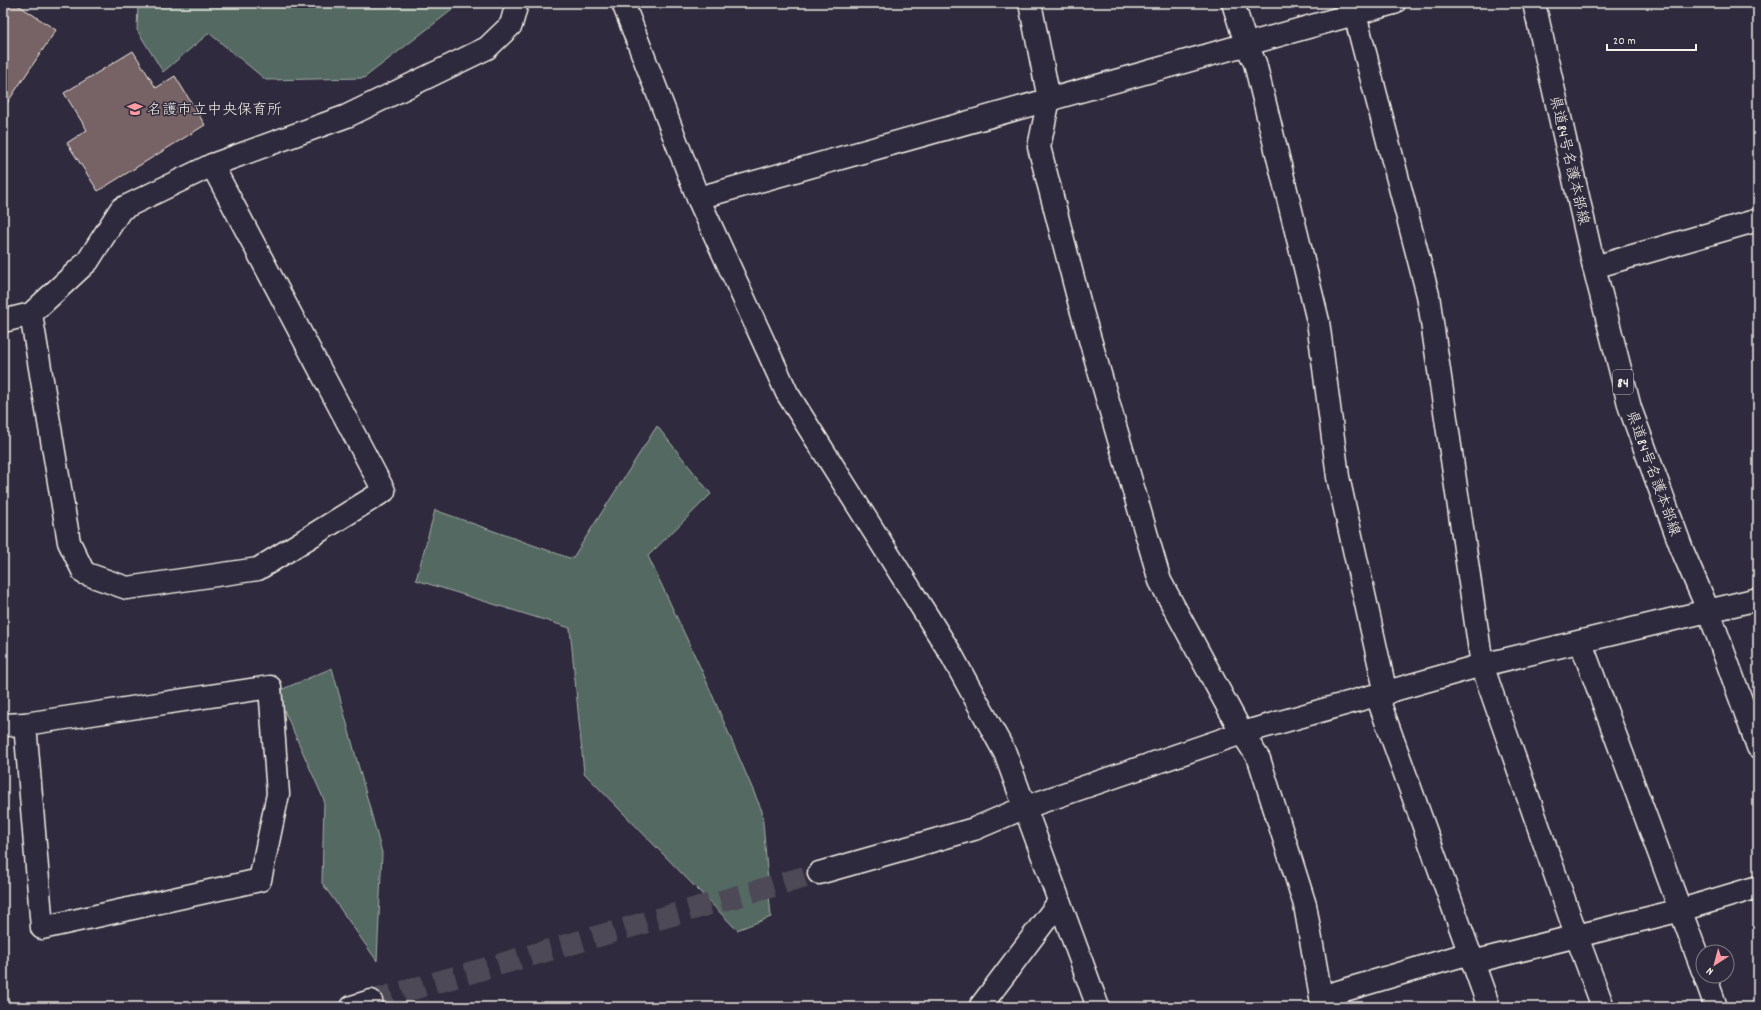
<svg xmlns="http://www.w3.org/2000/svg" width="1761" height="1010" viewBox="0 0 1761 1010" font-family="Dekko,'Klee One',sans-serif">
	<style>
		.green { fill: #556964; stroke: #a4ada6 }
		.building { fill: #776265; stroke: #f4f1e8 }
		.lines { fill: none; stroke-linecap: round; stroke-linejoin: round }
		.tertiary-tunnel { stroke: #4d4857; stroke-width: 22; stroke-dasharray: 22 11; stroke-linecap: butt }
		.minor-casing { stroke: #f4f1e8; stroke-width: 25 }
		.tertiary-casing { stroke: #f4f1e8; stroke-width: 25 }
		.primary-casing { stroke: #f4f1e8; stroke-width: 25 }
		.minor { stroke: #2f2a3d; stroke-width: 22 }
		.tertiary { stroke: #2f2a3d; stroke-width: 22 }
		.primary { stroke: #2f2a3d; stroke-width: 22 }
		.labels { text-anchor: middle; stroke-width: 3; stroke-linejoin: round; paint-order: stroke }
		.shield { fill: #2f2a3d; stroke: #b9b5b5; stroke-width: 1 }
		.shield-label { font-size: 14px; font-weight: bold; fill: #f4f1e8 }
		.poi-label { font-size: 15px; fill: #f4f1e8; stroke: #2f2a3d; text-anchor: start }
		.street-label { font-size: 15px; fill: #f4f1e8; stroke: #2f2a3d }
	</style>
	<rect width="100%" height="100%" fill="#2f2a3d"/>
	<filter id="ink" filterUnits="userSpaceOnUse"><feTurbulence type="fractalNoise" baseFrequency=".025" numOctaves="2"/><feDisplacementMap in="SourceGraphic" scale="8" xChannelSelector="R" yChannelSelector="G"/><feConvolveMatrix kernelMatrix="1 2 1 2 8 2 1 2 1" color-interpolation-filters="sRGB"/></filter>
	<g filter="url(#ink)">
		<g class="green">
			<path d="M138,3H461L364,78L266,80L209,33L163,72L137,30Z"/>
			<path d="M657,426L711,494L648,556L702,671L762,811L771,917L737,930L584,773L570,628L416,580L435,510L572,559Z"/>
			<path d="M332,668L382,853L377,961L322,883L324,800L276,692Z"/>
		</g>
		<g class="building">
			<path d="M3,3H15L56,30L3,109Z"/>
			<path d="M133,51L156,88L175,76L205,125L98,191L67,143L87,130L64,93Z"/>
		</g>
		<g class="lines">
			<path class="tertiary-tunnel" d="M371,1001L819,873"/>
			<defs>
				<g id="minor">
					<path d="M1030,3L1049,99L1039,147L1080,305L1160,581L1242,733L1259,759L1305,905L1321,997L1324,1007"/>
					<path d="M1233,3L1246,44L1255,63L1318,321L1338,477L1386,694"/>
					<path d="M1352,3L1428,295L1482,665L1577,937L1603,1007"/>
					<path d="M698,198L1394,3"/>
					<path d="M1594,267L1758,220"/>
					<path d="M31,314L69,542L84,573L127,588L258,569L384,491L212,165"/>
					<path d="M3,321L31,314L88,261L121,209L212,165L347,116L487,48L511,25L517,3"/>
					<path d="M1581,643L1703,971"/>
					<path d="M270,687L278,794L260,880L42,928L25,724Z"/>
					<path d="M1377,696L1489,1007"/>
					<path d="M3,725L25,724"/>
					<path d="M1473,962L1681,910L1758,887"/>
					<path d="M1705,976L1716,1007"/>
					<path d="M1321,997L1470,953"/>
					<path d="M980,1007L1059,902"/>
				</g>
				<g id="tertiary">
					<path d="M623,3L698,198L787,393L951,654L1005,753L1098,1007"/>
					<path d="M819,873L974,829L1026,807L1242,733L1482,665L1758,599"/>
					<path d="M352,1007L371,1001"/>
				</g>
				<path id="primary" d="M1534,3L1594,267L1630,408L1683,552L1709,612L1758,747"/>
			</defs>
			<use href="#minor" class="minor-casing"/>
			<use href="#tertiary" class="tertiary-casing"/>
			<use href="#primary" class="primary-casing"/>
			<use href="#minor" class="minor"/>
			<use href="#tertiary" class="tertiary"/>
			<use href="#primary" class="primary"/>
		</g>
	</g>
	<defs>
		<symbol id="school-bare" viewBox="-9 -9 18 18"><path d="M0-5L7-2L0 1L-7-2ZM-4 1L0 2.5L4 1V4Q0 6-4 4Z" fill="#ff9aa2" stroke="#2f2a3d" stroke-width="2.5" paint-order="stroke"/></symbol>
	</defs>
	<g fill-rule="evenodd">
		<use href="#school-bare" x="124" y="98" width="22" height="22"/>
	</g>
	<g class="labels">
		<rect class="shield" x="1613" y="370" width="20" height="24" rx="3"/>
		<g class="shield-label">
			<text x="1623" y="387">84</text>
		</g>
		<g class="poi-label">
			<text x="147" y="114">名護市立中央保育所</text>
		</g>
		<g class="street-label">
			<text transform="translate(1570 160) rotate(77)" y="5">県道84号名護本部線</text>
			<text transform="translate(1654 473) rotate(70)" y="5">県道84号名護本部線</text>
		</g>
	</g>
	<rect width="1761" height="1010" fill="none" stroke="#2f2a3d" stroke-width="16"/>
	<rect x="8" y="8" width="1745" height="994" fill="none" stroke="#f4f1e8" stroke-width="1.5" filter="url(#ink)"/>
	<g transform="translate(1715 964) rotate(216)"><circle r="19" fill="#2f2a3d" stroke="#7e7a81"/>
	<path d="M0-3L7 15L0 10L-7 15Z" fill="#ff9aa2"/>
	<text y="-6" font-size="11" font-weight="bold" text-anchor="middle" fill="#f4f1e8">N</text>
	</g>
	<path d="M1607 44v6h89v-6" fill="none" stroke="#f4f1e8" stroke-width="2"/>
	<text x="1613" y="44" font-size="12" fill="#f4f1e8" stroke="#2f2a3d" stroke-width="3" paint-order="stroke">20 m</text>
</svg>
